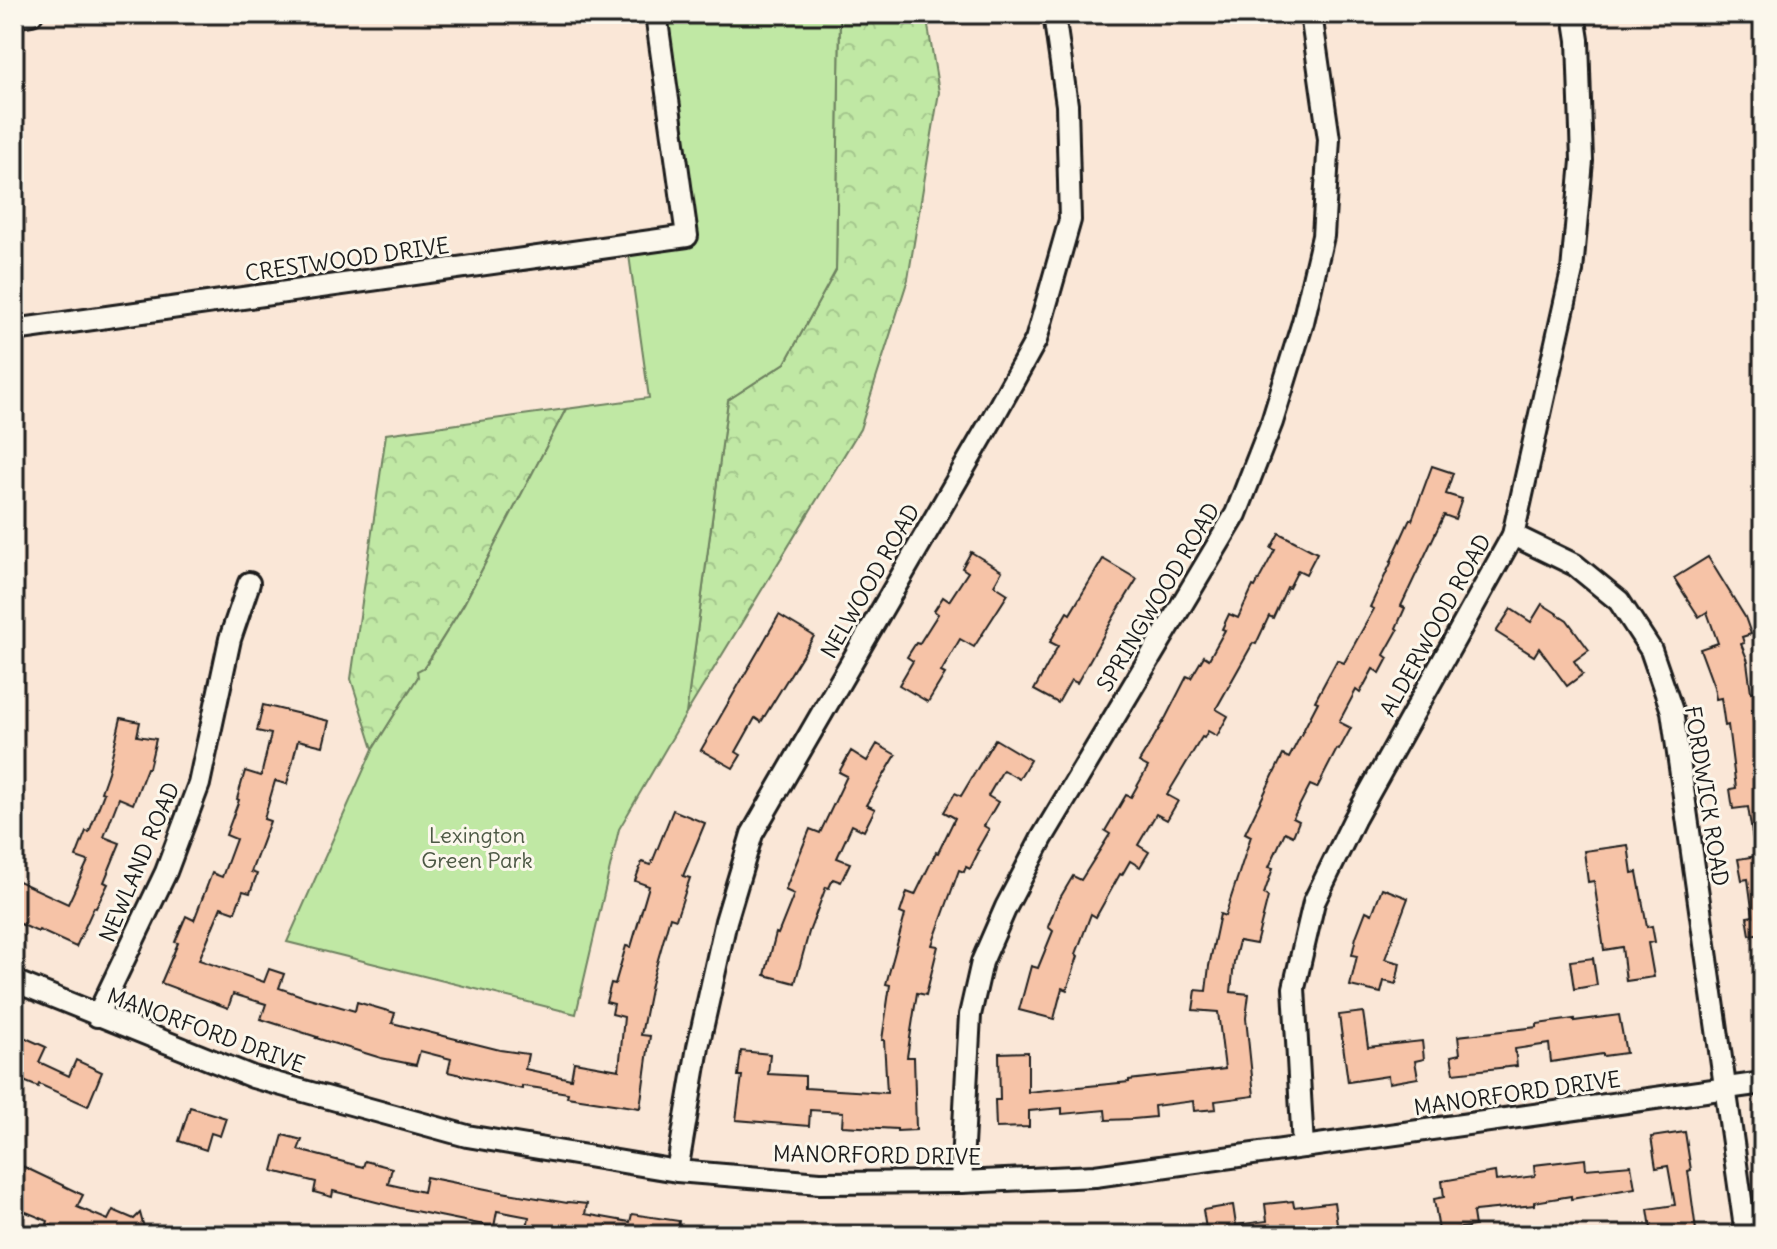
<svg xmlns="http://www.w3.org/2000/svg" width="1777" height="1249" viewBox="0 0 1777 1249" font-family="Delius,sans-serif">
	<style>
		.forest { fill: url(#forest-crowns); stroke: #6e8260; stroke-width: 2 }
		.green { fill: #c0e8a4; stroke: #6e8260; stroke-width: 2 }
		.building { fill: #f6c3a7; stroke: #1c1c1c; stroke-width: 2 }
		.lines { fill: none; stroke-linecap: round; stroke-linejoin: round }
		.street-casing { stroke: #1c1c1c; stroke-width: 26 }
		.street { stroke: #fbf7ec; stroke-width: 20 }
		.labels { text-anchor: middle; stroke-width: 6; stroke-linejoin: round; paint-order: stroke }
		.street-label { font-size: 22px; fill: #1c1c1c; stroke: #fbf7ec }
		.park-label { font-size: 22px; fill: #4d5945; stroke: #fbf7ec }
	</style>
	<defs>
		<pattern id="forest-crowns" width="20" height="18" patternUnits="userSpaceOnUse" patternTransform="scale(2)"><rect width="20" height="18" fill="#c0e8a4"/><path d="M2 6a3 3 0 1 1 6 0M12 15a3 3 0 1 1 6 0" fill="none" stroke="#a4c68d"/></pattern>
	</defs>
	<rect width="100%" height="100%" fill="#fae7d7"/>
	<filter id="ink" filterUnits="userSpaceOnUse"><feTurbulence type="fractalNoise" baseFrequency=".0125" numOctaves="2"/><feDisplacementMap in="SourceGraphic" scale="16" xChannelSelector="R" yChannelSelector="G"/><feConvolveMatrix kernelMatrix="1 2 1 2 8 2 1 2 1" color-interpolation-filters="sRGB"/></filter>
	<g filter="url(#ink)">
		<g class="forest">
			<path d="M840,14H926L939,92L908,279L860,429L686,714L728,400L785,363L836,270Z"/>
			<path d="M566,409L464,604L373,749L351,679L386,434Z"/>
		</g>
		<path class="green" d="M664,14H840L836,270L785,363L728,400L686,714L619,829L576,1014L287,942L373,749L418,677L417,671L425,667L464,604L566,409L649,398L629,255L675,248L692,232Z"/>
		<g class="building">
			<path d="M1432,466L1453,473L1446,494L1462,499L1455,519L1444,515L1401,606L1405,608L1396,628L1398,630L1384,655L1388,658L1380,673L1373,669L1360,693L1356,690L1339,722L1351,728L1339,750L1337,749L1317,788L1310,785L1293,818L1299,821L1293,836L1285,832L1269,867L1273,868L1264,894L1268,897L1256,944L1239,941L1234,962L1231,992L1249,994L1246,1018L1254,1096L1215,1101L1216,1109L1194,1111L1193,1101L1154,1106L1155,1117L1133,1119L1106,1120L1105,1110L1062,1114V1108L1029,1111V1127L996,1128L995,1100H1000L999,1053L1028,1052V1092L1129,1082V1080L1225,1069L1218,1012L1193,1010L1196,990L1206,991L1209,966L1220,914L1225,916L1251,836L1245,833L1283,755L1289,758L1318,702L1315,701L1337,660L1344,663L1374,609L1370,607L1392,561H1391L1410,519L1412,520Z"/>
			<path d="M1279,533L1317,553L1306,574L1298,570L1289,588L1287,587L1273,618L1269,616L1256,644L1253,643L1216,709L1228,716L1217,736L1208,731L1204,738L1202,737L1167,795L1178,801L1167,820L1156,814L1138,845L1149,852L1140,867L1130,861L1122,875L1120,874L1096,917L1091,914L1076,954L1078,956L1067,990L1062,988L1054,1019L1019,1010L1031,966L1038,968L1053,931L1048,927L1057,903L1073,876L1081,880L1110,834L1105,831L1126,795L1131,797L1148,767L1139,762L1166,717L1187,676L1191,678L1204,656L1209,659L1225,630L1222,629L1229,614L1238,618L1253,586L1255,587L1275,550L1271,548Z"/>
			<path d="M971,552L1002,571L994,585L1008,594L974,647L960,639L941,672L945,674L928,702L899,685L913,661L907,657L916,643L919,644L938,614L934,611L943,597L949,601L968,572L962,568Z"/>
			<path d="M1708,557L1745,617L1751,634L1742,637L1744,643L1741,644L1748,661L1747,662L1751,692L1763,690V708L1752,710L1763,787V846H1754L1748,807L1733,809L1730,789L1736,788L1728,725L1725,726L1721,698L1716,699L1714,687L1700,649L1718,643L1707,612L1699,617L1674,578Z"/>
			<path d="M1103,559L1137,579L1115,615L1077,683L1071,680L1058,703L1034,690L1058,646L1050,642L1067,612L1070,614Z"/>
			<path d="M1542,604L1567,620L1589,650L1574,661L1583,674L1567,686L1539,648L1534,656L1496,632L1511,609L1531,622Z"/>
			<path d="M779,615L814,636L761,722L755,718L736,752L741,755L733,768L701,750Z"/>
			<path d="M263,705L329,721L323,746L298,740L287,784L275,781L264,819L270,821L251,872L257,874L250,893L243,891L235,912L221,907L199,960L264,982L269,969L284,974L279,988L302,996L355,1011L357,1002L395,1013L392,1023L500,1050L528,1054L525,1069L571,1079L574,1062L619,1070L624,1017L612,1014L614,1004L606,1002L611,983L615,984L626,946L631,947L649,886L635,881L642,862L651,865L673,810L705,823L683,876L690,878L676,919L670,917L651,984L641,1035L650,1036L640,1108L567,1097L568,1093L537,1088L522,1086V1089L448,1072L451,1059L420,1051L416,1065L381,1058L316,1038L317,1037L261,1019L266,1004L233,994L228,1008L161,983L178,943L175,942L186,916L194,920L212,873L222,877L236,839L226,835L239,800L237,799L245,771L261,776L271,734L257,731Z"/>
			<path d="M121,718L140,722L137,736L156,739L149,768H147L133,804L119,798L104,837L120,843L104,882L108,884L96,908L94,907L76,947L39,930L38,932L14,921V879L68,904L88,861L76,857L86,831L89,832L104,793L101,792L108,772Z"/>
			<path d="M995,739L1030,760L1019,779L1003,770L988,796L998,802L984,826L989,829L977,850L979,851L970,869L966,867L964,872L959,870L932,945L938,946L926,995L917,993L907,1057H914L916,1130L897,1131V1129L842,1126L843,1112L810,1110L809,1126L736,1120L742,1076H738L741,1051L770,1054L768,1074L805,1076V1088L887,1093L884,1040H882L890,985L886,984L905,915L900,913L907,892L915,895L936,852L938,853L955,818L944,812L955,793L961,796Z"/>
			<path d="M877,744L896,755L866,805L875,809L864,831L852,825L837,858L850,863L841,882L833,879L829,888L826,887L809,932L795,983L765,975L776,933L778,934L794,894L785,890L810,829L820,833L847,776L839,772L851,751L867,761Z"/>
			<path d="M1628,845L1632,873L1637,872L1647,927L1652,926L1655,942L1648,943L1654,977L1626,981L1622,947L1604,950L1594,881L1588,882L1584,851Z"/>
			<path d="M1763,855V933L1750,935L1747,917L1753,916L1748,879L1742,880L1738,859Z"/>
			<path d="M1382,888L1408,898L1385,959L1400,963L1396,984L1384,981L1381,993L1350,986L1357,956L1352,955L1356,937L1366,911L1372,914Z"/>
			<path d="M1593,958L1597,985L1574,989L1570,961Z"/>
			<path d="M1363,1012L1368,1047L1422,1041L1424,1059L1415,1061L1418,1078L1389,1083L1388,1076L1348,1082L1339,1015Z"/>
			<path d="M1619,1015L1626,1053L1603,1056V1054L1551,1062L1549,1044L1515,1049L1517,1066L1454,1073L1451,1056L1460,1054L1458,1036L1537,1027V1024L1574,1019V1021Z"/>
			<path d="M19,1035L46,1047L39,1062L69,1076L76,1060L102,1072L88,1106L39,1084L38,1087L14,1077V1046Z"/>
			<path d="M190,1107L226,1118L220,1136L211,1133L206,1150L179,1141Z"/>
			<path d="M1685,1132L1691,1170L1688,1171L1696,1230L1652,1235L1648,1209L1675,1205L1668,1166L1656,1168L1651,1137Z"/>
			<path d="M283,1135L302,1140L298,1150L363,1167L365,1161L392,1168L388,1184L423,1192L426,1177L496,1191L567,1203L568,1202L587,1204L585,1214L630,1222L632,1214L679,1221L677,1235H539L526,1233L529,1217L497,1211L494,1227L400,1208L333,1191L332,1197L314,1192L316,1182L273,1171Z"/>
			<path d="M1585,1159L1586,1169L1631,1165L1635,1188L1571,1199V1196L1534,1202V1205L1475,1211L1473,1213L1475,1226L1439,1231L1434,1199L1444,1197L1442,1181L1495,1172L1496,1181L1535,1176L1534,1165Z"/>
			<path d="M18,1164L83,1195L77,1207L108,1220L113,1210L134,1219L140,1213L146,1235H72L47,1224L48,1221L14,1207V1174Z"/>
			<path d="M1293,1201L1294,1207L1334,1202L1338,1230L1300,1235H1207L1203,1210L1233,1205L1236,1225L1267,1221L1265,1204Z"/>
		</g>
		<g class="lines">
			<defs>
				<g id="street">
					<path d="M14,17L32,14"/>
					<path d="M14,330L687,236L656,14"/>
					<path d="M1513,535L1575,565L1619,601L1651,650L1672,711L1746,1235"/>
					<path d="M14,981L253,1077L467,1136L677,1171L820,1183L961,1182L1095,1176L1763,1083"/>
					<path d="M97,1016L166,872L199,784L230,639L249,583"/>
					<path d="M1303,1147L1294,988L1314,902L1354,820L1513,535L1572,271L1582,161L1578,40L1574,14"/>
					<path d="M677,1171L698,1047L726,921L752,834L990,423L1036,340L1070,220L1067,105L1054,14"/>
					<path d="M961,1182L970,1015L982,962L1006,907L1042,838L1236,514L1272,422L1303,322L1323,236L1329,139L1311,14"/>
				</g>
			</defs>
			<use href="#street" class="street-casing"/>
			<use href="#street" class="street"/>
		</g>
	</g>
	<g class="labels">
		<g class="street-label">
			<text transform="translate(347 259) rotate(-8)" y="8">CRESTWOOD DRIVE</text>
			<text transform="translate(870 581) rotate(-60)" y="8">NELWOOD ROAD</text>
			<text transform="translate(1158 597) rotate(-59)" y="8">SPRINGWOOD ROAD</text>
			<text transform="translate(1435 625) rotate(-61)" y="8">ALDERWOOD ROAD</text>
			<text transform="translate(1707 796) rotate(81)" y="8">FORDWICK ROAD</text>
			<text transform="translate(139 862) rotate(-67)" y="8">NEWLAND ROAD</text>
			<text transform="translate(206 1030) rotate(20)" y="8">MANORFORD DRIVE</text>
			<text transform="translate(1517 1093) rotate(-8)" y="8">MANORFORD DRIVE</text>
			<text transform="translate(877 1155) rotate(1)" y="8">MANORFORD DRIVE</text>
		</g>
		<g class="park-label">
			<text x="477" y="843">Lexington<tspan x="477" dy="25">Green Park</tspan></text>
		</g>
	</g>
	<rect width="1777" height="1249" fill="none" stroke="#fbf7ec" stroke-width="48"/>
	<rect x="24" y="24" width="1729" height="1201" fill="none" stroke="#1c1c1c" stroke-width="3" filter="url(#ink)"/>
</svg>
